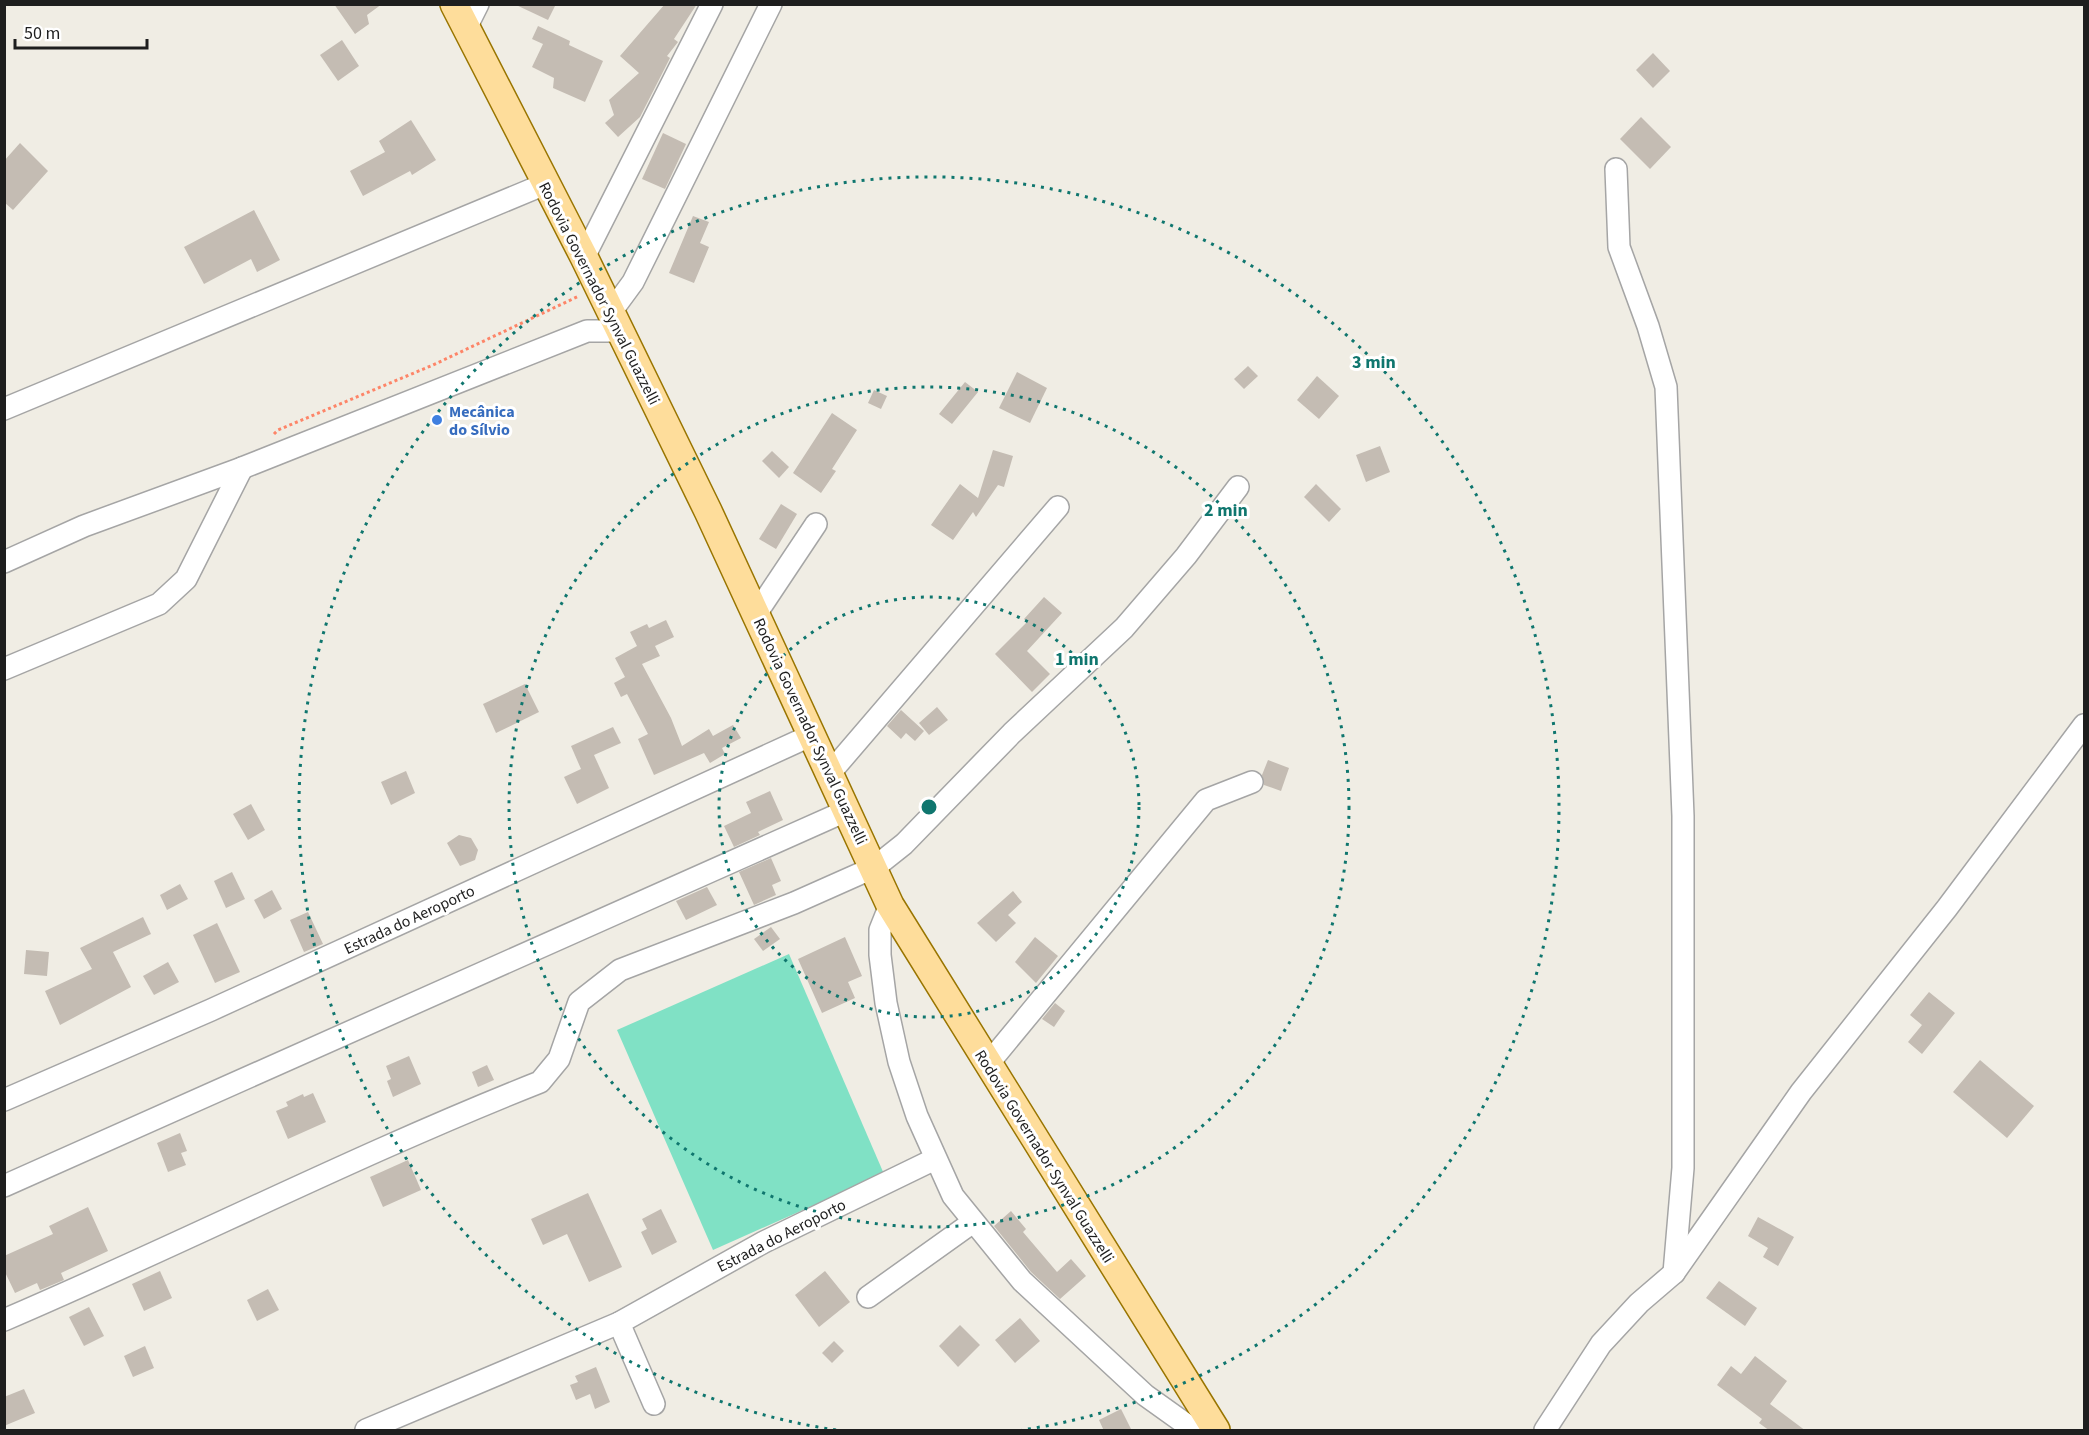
<svg xmlns="http://www.w3.org/2000/svg" width="2089" height="1435" viewBox="0 0 2089 1435" font-family="'Source Sans 3',sans-serif">
	<style>
		.pitch { fill: #80e1c5 }
		.building { fill: #c4bcb3 }
		.lines { fill: none; stroke-linecap: round; stroke-linejoin: round }
		.minor-casing { stroke: #a5a5a5; stroke-width: 24 }
		.major-casing { stroke: #997500; stroke-width: 30 }
		.path { stroke: #fd8568; stroke-width: 3; stroke-dasharray: 3 3; stroke-linecap: butt }
		.minor { stroke: #fff; stroke-width: 21 }
		.major { stroke: #fedd9b; stroke-width: 27 }
		.ring { fill: none; stroke: #0f766e; stroke-width: 3; stroke-dasharray: 3 6 }
		.shop-dot { fill: #3f7fe0; stroke: #fff; stroke-width: 2 }
		.labels { text-anchor: middle; stroke-width: 6; stroke-linejoin: round; paint-order: stroke }
		.street-label { font-size: 16px; fill: #1e1e1e; stroke: #fff }
		.shop-label { font-size: 16px; font-weight: bold; fill: #366cbe; stroke: #fff; text-anchor: start }
		.centre { fill: #0f766e; stroke: #fff; stroke-width: 3 }
		.ring-label { font-size: 18px; text-anchor: middle; font-weight: bold; fill: #0f766e; stroke: #fff; stroke-width: 6; stroke-linejoin: round; paint-order: stroke }
	</style>
	<rect width="100%" height="100%" fill="#f0ede4"/>
	<path class="pitch" d="M789,954L884,1174L713,1250L617,1030Z"/>
	<g class="building">
		<path d="M334,4H382L367,15L369,24L355,34Z"/>
		<path d="M514,4H556L548,20Z"/>
		<path d="M665,4H697L674,39L678,42L667,56L670,58L640,117L618,137L605,123L614,115L609,100L639,73L620,56Z"/>
		<path d="M538,26L570,41L569,45L603,61L585,102L553,88L554,78L532,67L543,44L532,39Z"/>
		<path d="M342,40L359,66L338,81L320,55Z"/>
		<path d="M1653,53L1670,71L1653,88L1636,70Z"/>
		<path d="M1641,117L1671,147L1650,169L1620,139Z"/>
		<path d="M411,120L436,160L412,175L410,171L363,196L350,171L385,152L379,141Z"/>
		<path d="M663,133L686,144L665,189L642,179Z"/>
		<path d="M20,143L48,171L13,210L4,202V161Z"/>
		<path d="M254,210L280,260L257,272L251,259L204,284L184,247Z"/>
		<path d="M693,216L709,222L700,243L709,247L694,283L669,273Z"/>
		<path d="M1248,366L1258,376L1244,389L1234,379Z"/>
		<path d="M1017,372L1047,388L1030,423L999,408Z"/>
		<path d="M1317,376L1339,396L1319,419L1297,400Z"/>
		<path d="M965,382L978,392L952,424L939,414Z"/>
		<path d="M874,390L887,396L881,409L868,403Z"/>
		<path d="M832,413L857,430L832,469L836,471L821,493L793,473Z"/>
		<path d="M1380,446L1390,472L1366,482L1356,455Z"/>
		<path d="M993,450L1013,456L1004,487L998,485L976,517L973,512L953,540L931,525L960,484L978,498Z"/>
		<path d="M772,451L789,467L779,478L762,461Z"/>
		<path d="M1316,484L1341,509L1329,522L1304,497Z"/>
		<path d="M781,504L797,514L776,549L759,539Z"/>
		<path d="M1044,597L1062,613L1027,651L1050,674L1032,692L995,654L1027,622L1024,619Z"/>
		<path d="M666,620L674,637L655,646L660,656L642,664L671,718L682,746L709,729L713,736L733,725L741,738L722,748L725,754L710,763L704,753L654,775L638,739L648,734L627,694L621,697L614,683L625,677L615,658L637,646L630,632L647,624L649,628Z"/>
		<path d="M525,684L539,712L496,733L483,704Z"/>
		<path d="M937,707L948,720L929,735L919,723Z"/>
		<path d="M901,710L924,731L915,741L906,733L901,739L887,726Z"/>
		<path d="M613,727L621,743L594,755L609,788L577,804L564,777L581,769L571,746Z"/>
		<path d="M1268,760L1289,768L1281,791L1264,785L1262,775Z"/>
		<path d="M406,771L415,793L391,805L381,782Z"/>
		<path d="M770,791L783,820L758,832L760,835L734,847L724,826L751,813L746,802Z"/>
		<path d="M251,804L265,830L248,840L233,814Z"/>
		<path d="M459,835L471,838L478,850L475,860L460,866L447,843Z"/>
		<path d="M771,858L781,881L772,885L776,895L754,905L739,872Z"/>
		<path d="M232,872L245,899L226,908L214,881Z"/>
		<path d="M180,884L188,899L167,910L160,895Z"/>
		<path d="M707,887L717,905L686,920L676,901Z"/>
		<path d="M272,890L282,909L264,919L254,900Z"/>
		<path d="M1013,891L1022,902L1008,915L1016,923L996,942L977,923Z"/>
		<path d="M308,912L323,944L304,952L290,920Z"/>
		<path d="M143,917L151,934L113,952L131,987L60,1025L45,991L92,969L80,948Z"/>
		<path d="M217,923L240,972L215,983L193,935Z"/>
		<path d="M771,927L780,939L763,951L754,939Z"/>
		<path d="M845,937L862,976L848,982L855,998L822,1013L798,959Z"/>
		<path d="M1035,937L1058,956L1036,983L1015,962Z"/>
		<path d="M26,950L49,952L47,976L24,974Z"/>
		<path d="M168,962L179,982L154,995L143,976Z"/>
		<path d="M1929,992L1955,1013L1922,1054L1908,1042L1922,1025L1910,1015Z"/>
		<path d="M1055,1003L1065,1011L1054,1027L1042,1019Z"/>
		<path d="M409,1056L421,1084L393,1097L387,1081L391,1079L386,1066Z"/>
		<path d="M1980,1060L2034,1106L2007,1138L1953,1092Z"/>
		<path d="M487,1065L494,1080L478,1087L472,1072Z"/>
		<path d="M313,1093L326,1122L288,1139L276,1111L288,1106L286,1102L303,1094L304,1097Z"/>
		<path d="M180,1133L187,1151L181,1153L186,1165L168,1172L157,1143Z"/>
		<path d="M408,1160L421,1190L383,1207L370,1177Z"/>
		<path d="M588,1193L622,1267L589,1282L567,1234L543,1245L531,1219Z"/>
		<path d="M88,1207L108,1251L61,1273L64,1280L40,1290L37,1283L15,1293L4,1270V1256L53,1234L49,1226Z"/>
		<path d="M661,1209L677,1242L652,1255L641,1232L647,1229L642,1219Z"/>
		<path d="M1011,1211L1026,1229L1023,1232L1057,1272L1071,1259L1086,1276L1060,1299L1031,1272L994,1226Z"/>
		<path d="M1758,1217L1794,1237L1778,1266L1763,1257L1768,1248L1748,1236Z"/>
		<path d="M160,1271L172,1298L144,1311L132,1284Z"/>
		<path d="M825,1271L850,1302L819,1327L795,1295Z"/>
		<path d="M1719,1281L1757,1308L1745,1326L1706,1298Z"/>
		<path d="M268,1289L279,1310L257,1321L247,1300Z"/>
		<path d="M89,1307L104,1336L84,1346L69,1317Z"/>
		<path d="M1020,1318L1040,1341L1015,1363L995,1340Z"/>
		<path d="M960,1325L980,1345L958,1367L939,1346Z"/>
		<path d="M834,1341L844,1351L832,1363L822,1353Z"/>
		<path d="M145,1346L154,1368L133,1377L124,1356Z"/>
		<path d="M1755,1356L1787,1381L1770,1404L1806,1431H1770L1759,1423L1762,1419L1717,1385L1731,1366L1741,1374Z"/>
		<path d="M596,1367L610,1402L595,1409L590,1394L576,1400L570,1385L578,1382L575,1376Z"/>
		<path d="M24,1389L35,1413L4,1426V1397Z"/>
		<path d="M1121,1409L1132,1431H1104L1099,1420Z"/>
	</g>
	<g class="lines">
		<defs>
			<g id="minor">
				<path d="M466,28L478,4"/>
				<path d="M1616,169L1619,247L1648,326L1666,387L1683,816V1168L1674,1273"/>
				<path d="M584,257L712,4"/>
				<path d="M611,312L633,282L771,4"/>
				<path d="M4,409L545,184"/>
				<path d="M4,562L84,526L242,468L587,331H620"/>
				<path d="M756,614L816,524"/>
				<path d="M4,669L159,604L186,579L242,468"/>
				<path d="M830,773L1058,507"/>
				<path d="M890,905L880,930V955L886,1003L899,1062L917,1116L953,1196L1022,1281L1145,1395L1194,1430"/>
				<path d="M988,1064L1206,800L1252,782"/>
				<path d="M4,1100L211,1010L812,735"/>
				<path d="M4,1186L848,810"/>
				<path d="M868,1297L973,1222"/>
				<path d="M4,1320C184,1243 358,1154 540,1082L559,1059L579,1002L620,970L794,903L875,867L904,844L1012,733L1124,628L1186,556L1238,487"/>
				<path d="M619,1323L654,1404"/>
				<path d="M366,1430L619,1323L764,1242L935,1159"/>
				<path d="M1545,1430L1601,1344L1639,1303L1674,1273L1801,1092L1947,908L2084,725"/>
			</g>
			<path id="major" d="M454,4L584,257L708,511L890,905L1216,1430"/>
		</defs>
		<use href="#minor" class="minor-casing"/>
		<use href="#major" class="major-casing"/>
		<path class="path" d="M274,434L278,430L433,365L579,296"/>
		<use href="#minor" class="minor"/>
		<use href="#major" class="major"/>
	</g>
	<g class="ring">
		<circle cx="929" cy="807" r="210"/>
		<circle cx="929" cy="807" r="420"/>
		<path d="M836 1430A630 630 0 1 1 1022 1430"/>
	</g>
	<circle class="shop-dot" cx="437" cy="420" r="6"/>
	<g class="labels">
		<g class="street-label">
			<text transform="translate(600 293) rotate(63)" y="6">Rodovia Governador Synval Guazzelli</text>
			<text transform="translate(811 731) rotate(65)" y="6">Rodovia Governador Synval Guazzelli</text>
			<text transform="translate(409 919) rotate(-25)" y="6">Estrada do Aeroporto</text>
			<text transform="translate(1045 1156) rotate(58)" y="6">Rodovia Governador Synval Guazzelli</text>
			<text transform="translate(781 1235) rotate(-27)" y="6">Estrada do Aeroporto</text>
		</g>
		<g class="shop-label">
			<text x="449" y="417">Mecânica<tspan x="449" dy="18">do Sílvio</tspan></text>
		</g>
	</g>
	<circle cx="929" cy="807" r="9" class="centre"/>
	<g class="ring-label">
		<text x="1374" y="368">3 min</text>
		<text x="1226" y="516">2 min</text>
		<text x="1077" y="665">1 min</text>
	</g>
	<rect width="2089" height="1435" fill="none" stroke="#1e1e1e" stroke-width="12"/>
	<path d="M15 39v9h132v-9" fill="none" stroke="#1e1e1e" stroke-width="3"/>
	<text x="24" y="39" font-size="18" fill="#1e1e1e" stroke="#ffffff" stroke-width="4.5" paint-order="stroke">50 m</text>
</svg>
